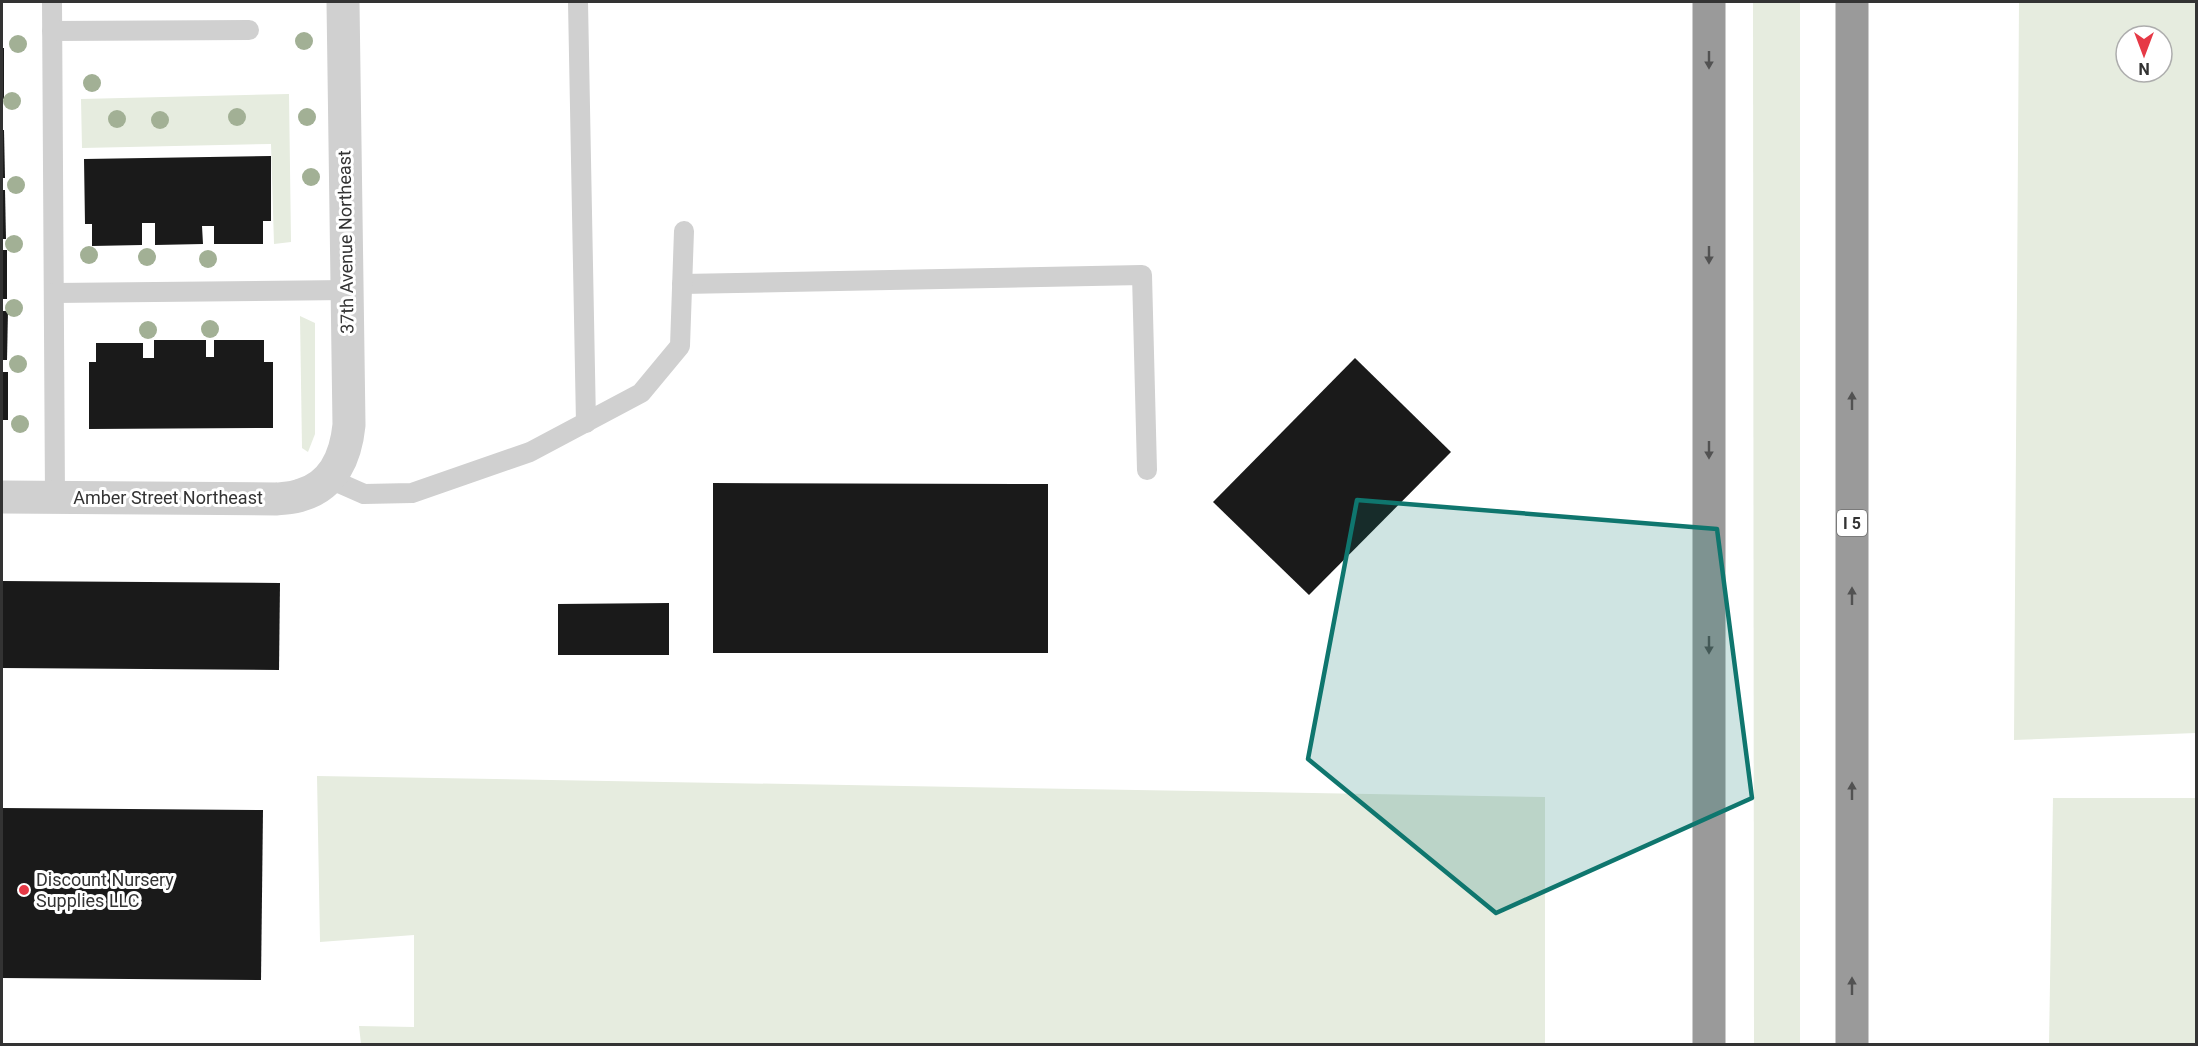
<svg xmlns="http://www.w3.org/2000/svg" width="2198" height="1046" viewBox="0 0 2198 1046" font-family="Roboto,sans-serif">
	<style>
		.green { fill: #e6ecdf; fill-rule: evenodd }
		.building { fill: #1a1a1a }
		.lines { fill: none; stroke-linecap: round; stroke-linejoin: round }
		.lane { stroke: #d0d0d0; stroke-width: 20 }
		.street { stroke: #d0d0d0; stroke-width: 33 }
		.highway { stroke: #9a9a9a; stroke-width: 33 }
		.tree { fill: #a2b095 }
		.oneway { fill: #525252 }
		.marked { fill: #0f766e; fill-opacity: 0.2; stroke: #0f766e; stroke-width: 4.5; stroke-linejoin: round }
		.poi-dot { fill: #e63946; stroke: #fff; stroke-width: 2 }
		.labels { text-anchor: middle; stroke-width: 6; stroke-linejoin: round; paint-order: stroke }
		.shield { fill: #fff; stroke: #707070; stroke-width: 1.5 }
		.shield-label { font-size: 16px; font-weight: bold; fill: #333 }
		.street-label { font-size: 18px; fill: #333; stroke: #fff }
		.poi-label { font-size: 18px; fill: #333; stroke: #fff; text-anchor: start }
	</style>
	<rect width="100%" height="100%" fill="#fff"/>
	<g class="green">
		<path d="M1753,2H1800V1044H1754Z"/>
		<path d="M2019,2H2196V733L2014,740ZM2126,36H2162V72H2126Z"/>
		<path d="M289,94L291,242L274,244L271,144L82,148L81,99Z"/>
		<path d="M300,316L315,323V434L308,452L302,448Z"/>
		<path d="M317,776L1545,797V1044H361L359,1026L414,1027V935L320,942Z"/>
		<path d="M2053,798H2196V1044H2049Z"/>
	</g>
	<g class="building">
		<rect x="2" y="48" width="2" height="51"/>
		<path d="M2,130H4L5,178H2Z"/>
		<path d="M271,156V221H263V244H214V226H202L203,244L155,245V223H142V245L92,246V224H85L84,159Z"/>
		<path d="M2,190H5L6,239H2Z"/>
		<rect x="2" y="250" width="5" height="49"/>
		<path d="M2,311H8L7,360H2Z"/>
		<path d="M154,340H206V357H214V340H264V362H273V428L89,429V362H96V343H143V358H154Z"/>
		<path d="M1355,358L1451,452L1309,595L1213,502Z"/>
		<rect x="2" y="372" width="6" height="48"/>
		<path d="M713,483L1048,484V653H713Z"/>
		<path d="M2,581L280,583L279,670L2,668Z"/>
		<path d="M669,603V655H558V604Z"/>
		<path d="M2,808L263,810L261,980L2,978Z"/>
	</g>
	<g class="lines">
		<g class="lane">
			<path d="M52,2L55,497"/>
			<path d="M578,2L586,423"/>
			<path d="M52,31L249,30"/>
			<path d="M682,284L1142,275L1147,470"/>
			<path d="M54,293L347,290"/>
			<path d="M330,479L364,494L412,493L530,452L641,393L680,346L684,231"/>
		</g>
		<path class="street" d="M2,497L277,499C285,498 294,498 301,495C334,486 346,455 349,425L343,2"/>
		<g class="highway">
			<path d="M1709,2V1044"/>
			<path d="M1852,1044V2"/>
		</g>
	</g>
	<g class="tree">
		<circle cx="304" cy="41" r="9"/>
		<circle cx="18" cy="44" r="9"/>
		<circle cx="92" cy="83" r="9"/>
		<circle cx="12" cy="101" r="9"/>
		<circle cx="237" cy="117" r="9"/>
		<circle cx="307" cy="117" r="9"/>
		<circle cx="117" cy="119" r="9"/>
		<circle cx="160" cy="120" r="9"/>
		<circle cx="311" cy="177" r="9"/>
		<circle cx="16" cy="185" r="9"/>
		<circle cx="14" cy="244" r="9"/>
		<circle cx="89" cy="255" r="9"/>
		<circle cx="147" cy="257" r="9"/>
		<circle cx="208" cy="259" r="9"/>
		<circle cx="14" cy="308" r="9"/>
		<circle cx="210" cy="329" r="9"/>
		<circle cx="148" cy="330" r="9"/>
		<circle cx="18" cy="364" r="9"/>
		<circle cx="20" cy="424" r="9"/>
	</g>
	<defs><path id="oneway-solid" d="M-6-.8H1V-3.2L6.5 0L1 3.2V.8H-6Z" transform="scale(1.5)"/></defs>
	<g class="oneway">
		<use href="#oneway-solid" transform="translate(1709 60) rotate(90)"/>
		<use href="#oneway-solid" transform="translate(1709 255) rotate(90)"/>
		<use href="#oneway-solid" transform="translate(1852 401) rotate(-90)"/>
		<use href="#oneway-solid" transform="translate(1709 450) rotate(90)"/>
		<use href="#oneway-solid" transform="translate(1852 596) rotate(-90)"/>
		<use href="#oneway-solid" transform="translate(1709 645) rotate(90)"/>
		<use href="#oneway-solid" transform="translate(1852 791) rotate(-90)"/>
		<use href="#oneway-solid" transform="translate(1852 986) rotate(-90)"/>
	</g>
	<path class="marked" d="M1357,500L1717,529L1752,798L1496,913L1308,759Z"/>
	<circle class="poi-dot" cx="24" cy="890" r="6"/>
	<g class="labels">
		<rect class="shield" x="1837" y="510" width="30" height="26" rx="4.5"/>
		<g class="shield-label">
			<text x="1852" y="529">I 5</text>
		</g>
		<g class="street-label">
			<text transform="translate(346 242) rotate(-91)" y="6">37th Avenue Northeast</text>
			<text x="168" y="504">Amber Street Northeast</text>
		</g>
		<g class="poi-label">
			<text x="36" y="886">Discount Nursery<tspan x="36" dy="21">Supplies LLC</tspan></text>
		</g>
	</g>
	<rect width="2198" height="1046" fill="none" stroke="#333333" stroke-width="6"/>
	<g transform="translate(2144 54) rotate(180)"><circle r="28" fill="#ffffff" stroke="#adadad" stroke-width="1.5"/>
	<path d="M0-4.5L10 22L0 15L-10 22Z" fill="#e63946"/>
	<text y="-9" font-size="16" font-weight="bold" text-anchor="middle" fill="#333333">N</text>
	</g>
</svg>
